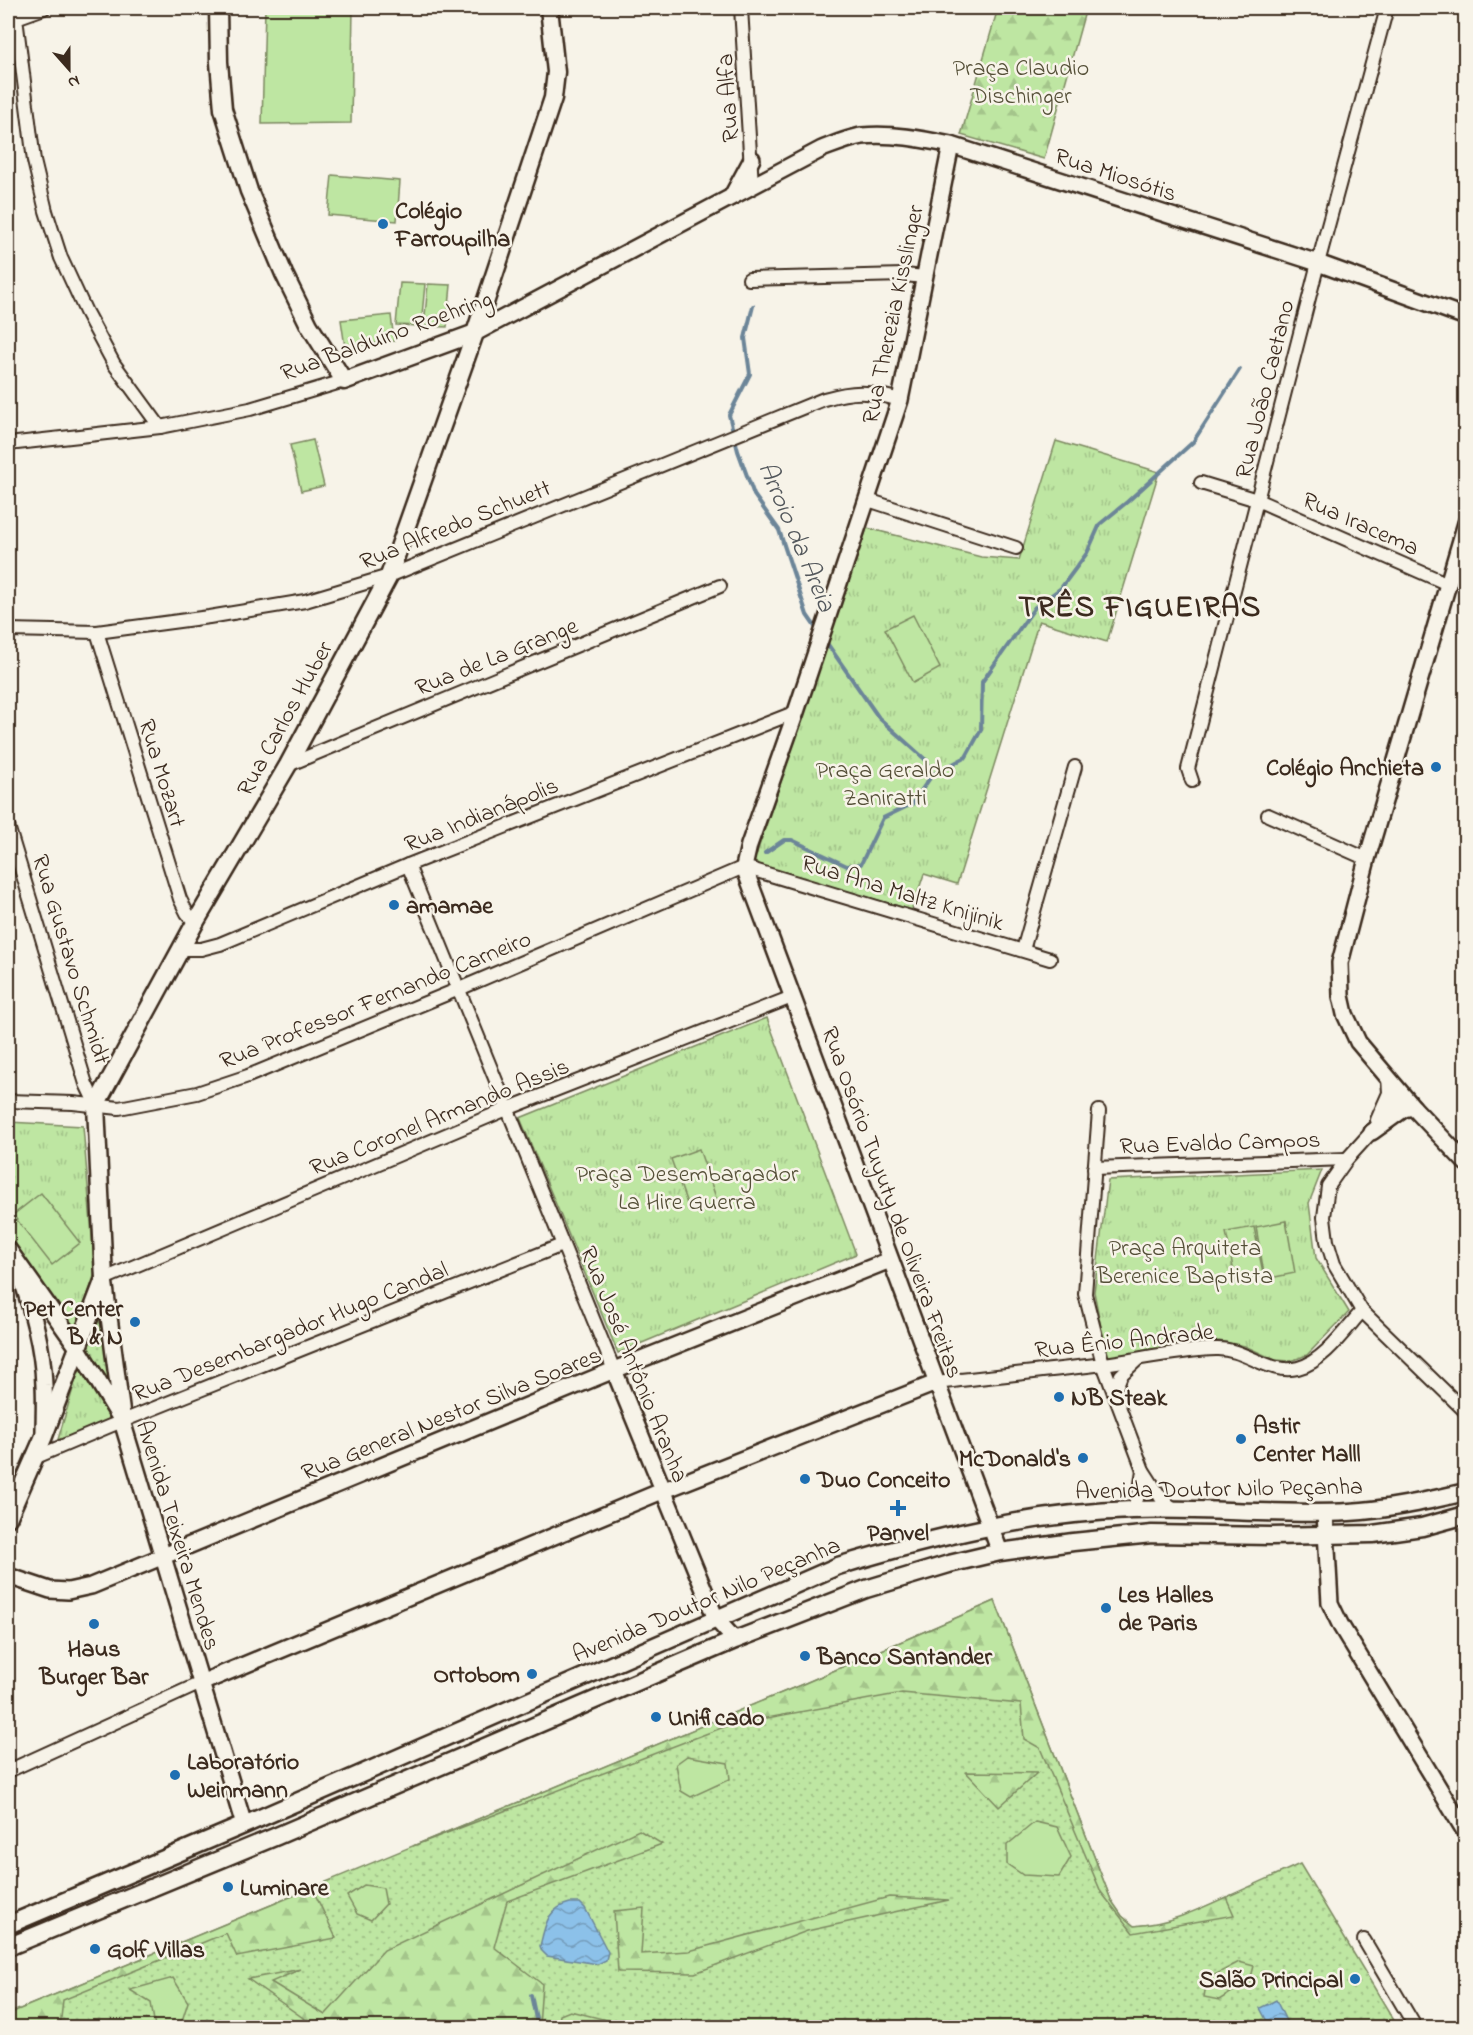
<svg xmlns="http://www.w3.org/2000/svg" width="1473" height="2035" viewBox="0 0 1473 2035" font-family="'Indie Flower',sans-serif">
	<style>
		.grass { fill: url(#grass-dots); stroke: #7c8860; stroke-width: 1.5 }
		.forest { fill: url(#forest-firs); stroke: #7c8860; stroke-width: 1.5 }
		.park { fill: url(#park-tufts); stroke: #7c8860; stroke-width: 1.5 }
		.pitch { fill: #bee6a2; stroke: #7c8860; stroke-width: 1.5 }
		.water { fill: url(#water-waves); stroke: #6c8598; stroke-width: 1.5 }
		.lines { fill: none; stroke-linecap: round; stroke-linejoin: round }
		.stream { stroke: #6c8598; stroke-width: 4 }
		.minor-casing { stroke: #3b2a1e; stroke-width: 16 }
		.tertiary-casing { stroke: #3b2a1e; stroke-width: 20 }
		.secondary-casing { stroke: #3b2a1e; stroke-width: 21 }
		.minor { stroke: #f7f3e8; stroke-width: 12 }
		.tertiary { stroke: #f7f3e8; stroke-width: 15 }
		.secondary { stroke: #f7f3e8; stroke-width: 16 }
		.poi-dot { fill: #1f6fb2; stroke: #f7f3e8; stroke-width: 2 }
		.labels { text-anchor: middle; stroke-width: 5; stroke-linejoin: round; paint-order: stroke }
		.park-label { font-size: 24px; fill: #555038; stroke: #f7f3e8 }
		.street-label { font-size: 24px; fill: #3b2a1e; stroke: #f7f3e8 }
		.poi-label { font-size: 24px; font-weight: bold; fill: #3b2a1e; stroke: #f7f3e8; text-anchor: start }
		.water-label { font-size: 26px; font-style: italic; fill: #53575b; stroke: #f7f3e8 }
		.district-label { font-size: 30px; font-weight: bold; letter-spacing: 1.5px; fill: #3b2a1e; stroke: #f7f3e8 }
	</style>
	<defs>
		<pattern id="grass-dots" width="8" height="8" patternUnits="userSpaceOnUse" patternTransform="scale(1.5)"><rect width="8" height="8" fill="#bee6a2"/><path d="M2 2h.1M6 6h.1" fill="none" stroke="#a4c58b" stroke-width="1.8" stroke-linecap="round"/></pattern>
		<pattern id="forest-firs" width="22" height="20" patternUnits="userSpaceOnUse" patternTransform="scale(1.5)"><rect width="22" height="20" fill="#bee6a2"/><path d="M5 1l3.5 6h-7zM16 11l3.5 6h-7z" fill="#a4c58b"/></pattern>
		<pattern id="park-tufts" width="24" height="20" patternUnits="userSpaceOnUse" patternTransform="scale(1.5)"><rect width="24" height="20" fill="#bee6a2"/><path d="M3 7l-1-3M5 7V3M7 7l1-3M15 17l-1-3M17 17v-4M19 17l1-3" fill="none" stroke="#a4c58b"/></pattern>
		<pattern id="water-waves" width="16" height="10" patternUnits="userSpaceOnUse" patternTransform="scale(1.5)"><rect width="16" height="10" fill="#8cc1e9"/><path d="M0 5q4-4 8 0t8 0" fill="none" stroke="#749dbc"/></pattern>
	</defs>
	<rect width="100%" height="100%" fill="#f7f3e8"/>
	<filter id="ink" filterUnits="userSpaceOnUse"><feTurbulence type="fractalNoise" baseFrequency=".0167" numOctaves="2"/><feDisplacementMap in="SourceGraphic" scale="12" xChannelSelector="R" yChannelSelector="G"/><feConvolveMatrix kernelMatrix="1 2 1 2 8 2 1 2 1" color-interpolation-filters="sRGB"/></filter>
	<g filter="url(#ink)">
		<g class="grass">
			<path d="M102,1295L118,1405L83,1348Z"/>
			<path d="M995,1601L1111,1900L1122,1916L1134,1926L1155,1924L1180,1918L1300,1864L1398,2027L8,2028V2014L803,1684Z"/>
		</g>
		<g class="forest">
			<path d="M998,8H1086L1044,159L961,135Z"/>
			<path d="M995,1601L1111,1900L1122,1916L1134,1926C1171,1923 1193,1912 1226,1897L1234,1915L1133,1933L1101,1892L1040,1748L1024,1739L1021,1704L902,1693L729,1725L413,1846L803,1684Z"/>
			<path d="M966,1772L1037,1773L999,1807Z"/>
			<path d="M639,1830L662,1844L507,1901L494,1947L542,1984L539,2027H316L248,1979L301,1969L271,1982L325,2015L384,1950Z"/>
			<path d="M312,1888L336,1938L237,1957L226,1933L63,2000L60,2027H8V2014Z"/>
			<path d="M889,1897L949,1900L807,1931L695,1973L618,1972L614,1911L644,1908L641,1954L689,1951Z"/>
		</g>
		<g class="park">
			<path d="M1056,441L1159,472L1107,642L1039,621L957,884L924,874L912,910L753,864L867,528L981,557L1019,560Z"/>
			<path d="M767,1018L856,1254L618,1353L520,1118Z"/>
			<path d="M8,1122L83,1126L95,1273L76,1332L11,1246L8,1236Z"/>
			<path d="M1322,1170L1309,1203L1316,1258L1349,1312L1307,1355L1291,1361L1275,1360L1245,1346L1219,1341L1107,1357L1094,1292L1108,1180Z"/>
			<path d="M82,1358L113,1419L57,1443Z"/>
		</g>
		<g class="pitch">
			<path d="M265,8H353L351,123L262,124Z"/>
			<path d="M332,175L400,181L397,221L328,215Z"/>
			<path d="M400,283L425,284L421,326L396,325Z"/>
			<path d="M428,284L451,285L447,327L424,326Z"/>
			<path d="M391,315L394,341L345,347L341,320Z"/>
			<path d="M313,440L324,486L301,491L290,445Z"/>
			<path d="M913,615L940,668L913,683L885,629Z"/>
			<path d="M699,1149L718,1203L690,1212L671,1159Z"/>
			<path d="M41,1193L80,1243L52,1265L13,1215Z"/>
			<path d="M1286,1221L1295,1273L1265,1279L1256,1227Z"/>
			<path d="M1254,1227L1264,1278L1236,1283L1226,1232Z"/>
			<path d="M687,1756L728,1763L730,1779L691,1797L681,1791L676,1764Z"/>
			<path d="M1035,1822L1057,1827L1071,1857L1059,1877L1023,1875L1007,1864V1845Z"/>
			<path d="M364,1885L383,1888L386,1904L371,1920L357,1914L347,1896Z"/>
			<path d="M1239,1962L1254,1966L1250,1981L1219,2000L1204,1997L1207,1979Z"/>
			<path d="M173,1978L188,2002L180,2027H155L151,2003L130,1990Z"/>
			<path d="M570,2011L607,2020V2027H558L560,2015Z"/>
		</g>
		<g class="water">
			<path d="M570,1903H580L585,1908L608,1952L606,1960L598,1964L547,1956L542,1951L540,1946C545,1926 547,1908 570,1903Z"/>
			<path d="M1276,2000L1289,2027H1270L1260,2008Z"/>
		</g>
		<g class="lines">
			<g class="stream">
				<path d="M753,306L745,338L750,374L729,415L738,451L754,495L779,530L807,615L818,631"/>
				<path d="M932,775L966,757L981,730L982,682L1035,607L1061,588L1087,553L1100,524L1127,502L1193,442L1240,369"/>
				<path d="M765,853L784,840H792L847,866L861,864L883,818L912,804L932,775L927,761L879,718L824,639"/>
				<path d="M531,1995L538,2028"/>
			</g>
			<defs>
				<g id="minor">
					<path d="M17,8L16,18L34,161L46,211L61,258L86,312L114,364L160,427"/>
					<path d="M741,8L752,185"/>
					<path d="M8,34L16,18L44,8"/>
					<path d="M749,279L904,275L925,277"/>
					<path d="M8,444L160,427L250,409L344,381"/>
					<path d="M1201,483L1257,500L1448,584"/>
					<path d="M868,500L1016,548"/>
					<path d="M8,630L97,632L209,617L305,601L389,576L824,399C856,390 868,391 900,400"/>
					<path d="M97,632L180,899L187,913L195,923"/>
					<path d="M288,765L720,586"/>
					<path d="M1192,781L1188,769L1318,263L1387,8"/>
					<path d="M1268,815L1367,859"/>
					<path d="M8,826L86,1084L96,1105"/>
					<path d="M408,865L614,1370"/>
					<path d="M181,949H201L220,944L408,865L796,712"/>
					<path d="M1023,950L1075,767"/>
					<path d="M1400,1091L1396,1105L1347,1159L1328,1186L1324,1217L1327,1241L1334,1264L1362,1311L1466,1412"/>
					<path d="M8,1101L73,1103L119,1108L197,1093L248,1076L459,989L744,867L1050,959"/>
					<path d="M1099,1111L1085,1294L1103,1364L1143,1470L1163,1501L1176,1510"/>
					<path d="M1377,1120L1389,1093L1388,1077"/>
					<path d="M1094,1168L1347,1159"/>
					<path d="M104,1279L507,1109L792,997"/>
					<path d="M936,1383C992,1376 1048,1371 1103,1364C1140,1359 1179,1350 1216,1349C1246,1348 1268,1375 1298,1368C1323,1362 1345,1330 1362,1311"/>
					<path d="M1114,1393L1121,1375L1138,1359"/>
					<path d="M34,1458L110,1426L562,1245"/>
					<path d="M1133,1509L1140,1491L1143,1470"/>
					<path d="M8,1771L201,1683"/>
					<path d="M1364,1940L1416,2028"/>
				</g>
				<g id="tertiary">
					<path d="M951,145L900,400L796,712L749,845L744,867L1000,1552"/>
					<path d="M732,196L752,159"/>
					<path d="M475,333L822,149C835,144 849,138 862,136C891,133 922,139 951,145L1318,263L1466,317"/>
					<path d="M1466,523L1367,859L1340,963L1341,996L1345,1014L1358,1042L1413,1107L1466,1163"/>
					<path d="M1372,1132L1404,1109L1413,1107"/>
					<path d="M8,1249L78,1348L122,1421L244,1825"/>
					<path d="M20,1274C32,1310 43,1347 44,1385C45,1401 44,1417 44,1433"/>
					<path d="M104,1279L122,1415"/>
					<path d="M614,1370L716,1619L735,1640"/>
					<path d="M1325,1513L1330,1603L1341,1626L1466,1833"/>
					<path d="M8,1576L50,1590L68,1591L91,1586L614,1370L890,1260"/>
					<path d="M201,1683L662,1491L936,1383"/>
				</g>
				<g id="secondary">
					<path d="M218,8L219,62L223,109L249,191L284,274L309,325L344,381L475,333"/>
					<path d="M8,1518L44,1436L104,1279L96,1105L195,923L288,765L389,576L475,333L553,98L556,72L549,8"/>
					<path d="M8,1925L244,1825L838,1566C934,1537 1031,1513 1132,1510C1204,1507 1277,1516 1349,1512C1389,1510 1427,1501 1466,1492"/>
					<path d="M8,1947L277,1836L735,1640L866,1589L949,1564L1000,1552L1073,1542L1152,1534L1271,1536L1373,1534L1422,1527L1466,1515"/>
				</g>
			</defs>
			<use href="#minor" class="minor-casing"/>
			<use href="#tertiary" class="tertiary-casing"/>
			<use href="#secondary" class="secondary-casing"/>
			<use href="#minor" class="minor"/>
			<use href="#tertiary" class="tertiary"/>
			<use href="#secondary" class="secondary"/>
		</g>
	</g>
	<g class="poi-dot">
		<circle cx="383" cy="224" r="6"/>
		<circle cx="1436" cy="767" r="6"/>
		<circle cx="394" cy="905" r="6"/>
		<circle cx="135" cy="1322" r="6"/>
		<circle cx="1059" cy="1397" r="6"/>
		<circle cx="1241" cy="1439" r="6"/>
		<circle cx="1083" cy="1458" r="6"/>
		<circle cx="805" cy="1479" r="6"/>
		<path d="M895 1499h6v6h6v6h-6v6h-6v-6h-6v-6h6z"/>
		<circle cx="1106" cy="1608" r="6"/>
		<circle cx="94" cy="1624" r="6"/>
		<circle cx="805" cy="1656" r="6"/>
		<circle cx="532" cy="1674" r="6"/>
		<circle cx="656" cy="1717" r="6"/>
		<circle cx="175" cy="1775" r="6"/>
		<circle cx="228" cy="1887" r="6"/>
		<circle cx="95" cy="1949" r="6"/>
		<circle cx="1355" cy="1979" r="6"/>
	</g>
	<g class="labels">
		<g class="park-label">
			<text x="1021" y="75">Praça Claudio<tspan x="1021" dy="28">Dischinger</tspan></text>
			<text x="885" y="777">Praça Geraldo<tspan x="885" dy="28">Zaniratti</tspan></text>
			<text x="687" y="1181">Praça Desembargador<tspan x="687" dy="28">La Hire Guerra</tspan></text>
			<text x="1185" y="1255">Praça Arquiteta<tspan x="1185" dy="28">Berenice Baptista</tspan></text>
		</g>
		<g class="street-label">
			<text transform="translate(727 98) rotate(-94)" y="8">Rua Alfa</text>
			<text transform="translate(1116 174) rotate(18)" y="8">Rua Miosótis</text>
			<text transform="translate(892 314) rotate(-78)" y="8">Rua Therezia Kisslinger</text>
			<text transform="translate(386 335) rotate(-20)" y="8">Rua Balduíno Roehring</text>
			<text transform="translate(1264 389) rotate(-76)" y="8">Rua João Caetano</text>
			<text transform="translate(1361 523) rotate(24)" y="8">Rua Iracema</text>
			<text transform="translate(455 524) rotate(-22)" y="8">Rua Alfredo Schuett</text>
			<text transform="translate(496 656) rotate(-22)" y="8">Rua de La Grange</text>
			<text transform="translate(284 718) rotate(-61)" y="8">Rua Carlos Huber</text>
			<text transform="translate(163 773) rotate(73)" y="8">Rua Mozart</text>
			<text transform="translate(481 814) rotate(-22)" y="8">Rua Indianápolis</text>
			<text transform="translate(903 892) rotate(17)" y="8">Rua Ana Maltz Knijinik</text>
			<text transform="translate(72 959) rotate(73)" y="8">Rua Gustavo Schmidt</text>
			<text transform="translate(375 999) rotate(-22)" y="8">Rua Professor Fernando Carneiro</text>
			<text transform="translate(439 1116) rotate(-22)" y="8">Rua Coronel Armando Assis</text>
			<text transform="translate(1220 1142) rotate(-2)" y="8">Rua Evaldo Campos</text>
			<text transform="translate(893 1202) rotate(70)" y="8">Rua Osório Tuyuty de Oliveira Freitas</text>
			<text transform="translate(290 1331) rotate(-22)" y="8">Rua Desembargador Hugo Candal</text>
			<text transform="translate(1124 1340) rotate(-6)" y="8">Rua Ênio Andrade</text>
			<text transform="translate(635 1364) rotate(68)" y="8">Rua José Antônio Aranha</text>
			<text transform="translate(451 1413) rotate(-22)" y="8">Rua General Nestor Silva Soares</text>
			<text transform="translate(1219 1488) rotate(-1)" y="8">Avenida Doutor Nilo Peçanha</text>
			<text transform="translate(179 1535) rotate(73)" y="8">Avenida Teixeira Mendes</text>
			<text transform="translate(706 1599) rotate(-23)" y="8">Avenida Doutor Nilo Peçanha</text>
		</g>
		<g class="poi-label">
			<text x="395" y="218">Colégio<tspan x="395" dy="28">Farroupilha</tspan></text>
			<text x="1424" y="775" text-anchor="end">Colégio Anchieta</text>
			<text x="406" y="913">amamae</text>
			<text x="123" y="1316" text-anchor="end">Pet Center<tspan x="123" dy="28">B &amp; N</tspan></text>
			<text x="1071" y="1405">NB Steak</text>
			<text x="1253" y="1433">Astir<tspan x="1253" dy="28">Center Malll</tspan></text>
			<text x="1071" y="1466" text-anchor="end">McDonald's</text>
			<text x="817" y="1487">Duo Conceito</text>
			<text x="898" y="1540" text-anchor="middle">Panvel</text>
			<text x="1118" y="1602">Les Halles<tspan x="1118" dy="28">de Paris</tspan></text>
			<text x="94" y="1656" text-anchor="middle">Haus<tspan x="94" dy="28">Burger Bar</tspan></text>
			<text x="817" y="1664">Banco Santander</text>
			<text x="520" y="1682" text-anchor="end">Ortobom</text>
			<text x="668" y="1725">Unificado</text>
			<text x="187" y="1769">Laboratório<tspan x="187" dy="28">Weinmann</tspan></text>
			<text x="240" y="1895">Luminare</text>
			<text x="107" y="1957">Golf Villas</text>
			<text x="1343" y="1987" text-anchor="end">Salão Principal</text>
		</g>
		<g class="water-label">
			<text transform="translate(798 536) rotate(67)" y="9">Arroio da Areia</text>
		</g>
		<g class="district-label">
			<text x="1140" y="616">TRÊS FIGUEIRAS</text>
		</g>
	</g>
	<rect width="1473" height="2035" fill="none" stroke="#f7f3e8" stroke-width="30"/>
	<rect x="15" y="15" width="1443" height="2005" fill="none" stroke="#3b2a1e" stroke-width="2" filter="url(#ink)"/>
	<g transform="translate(69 69) rotate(159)" stroke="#f7f3e8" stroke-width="4.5" paint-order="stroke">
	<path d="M0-4.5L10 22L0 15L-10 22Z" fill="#3b2a1e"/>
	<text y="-9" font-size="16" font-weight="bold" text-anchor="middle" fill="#3b2a1e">N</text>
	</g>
</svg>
